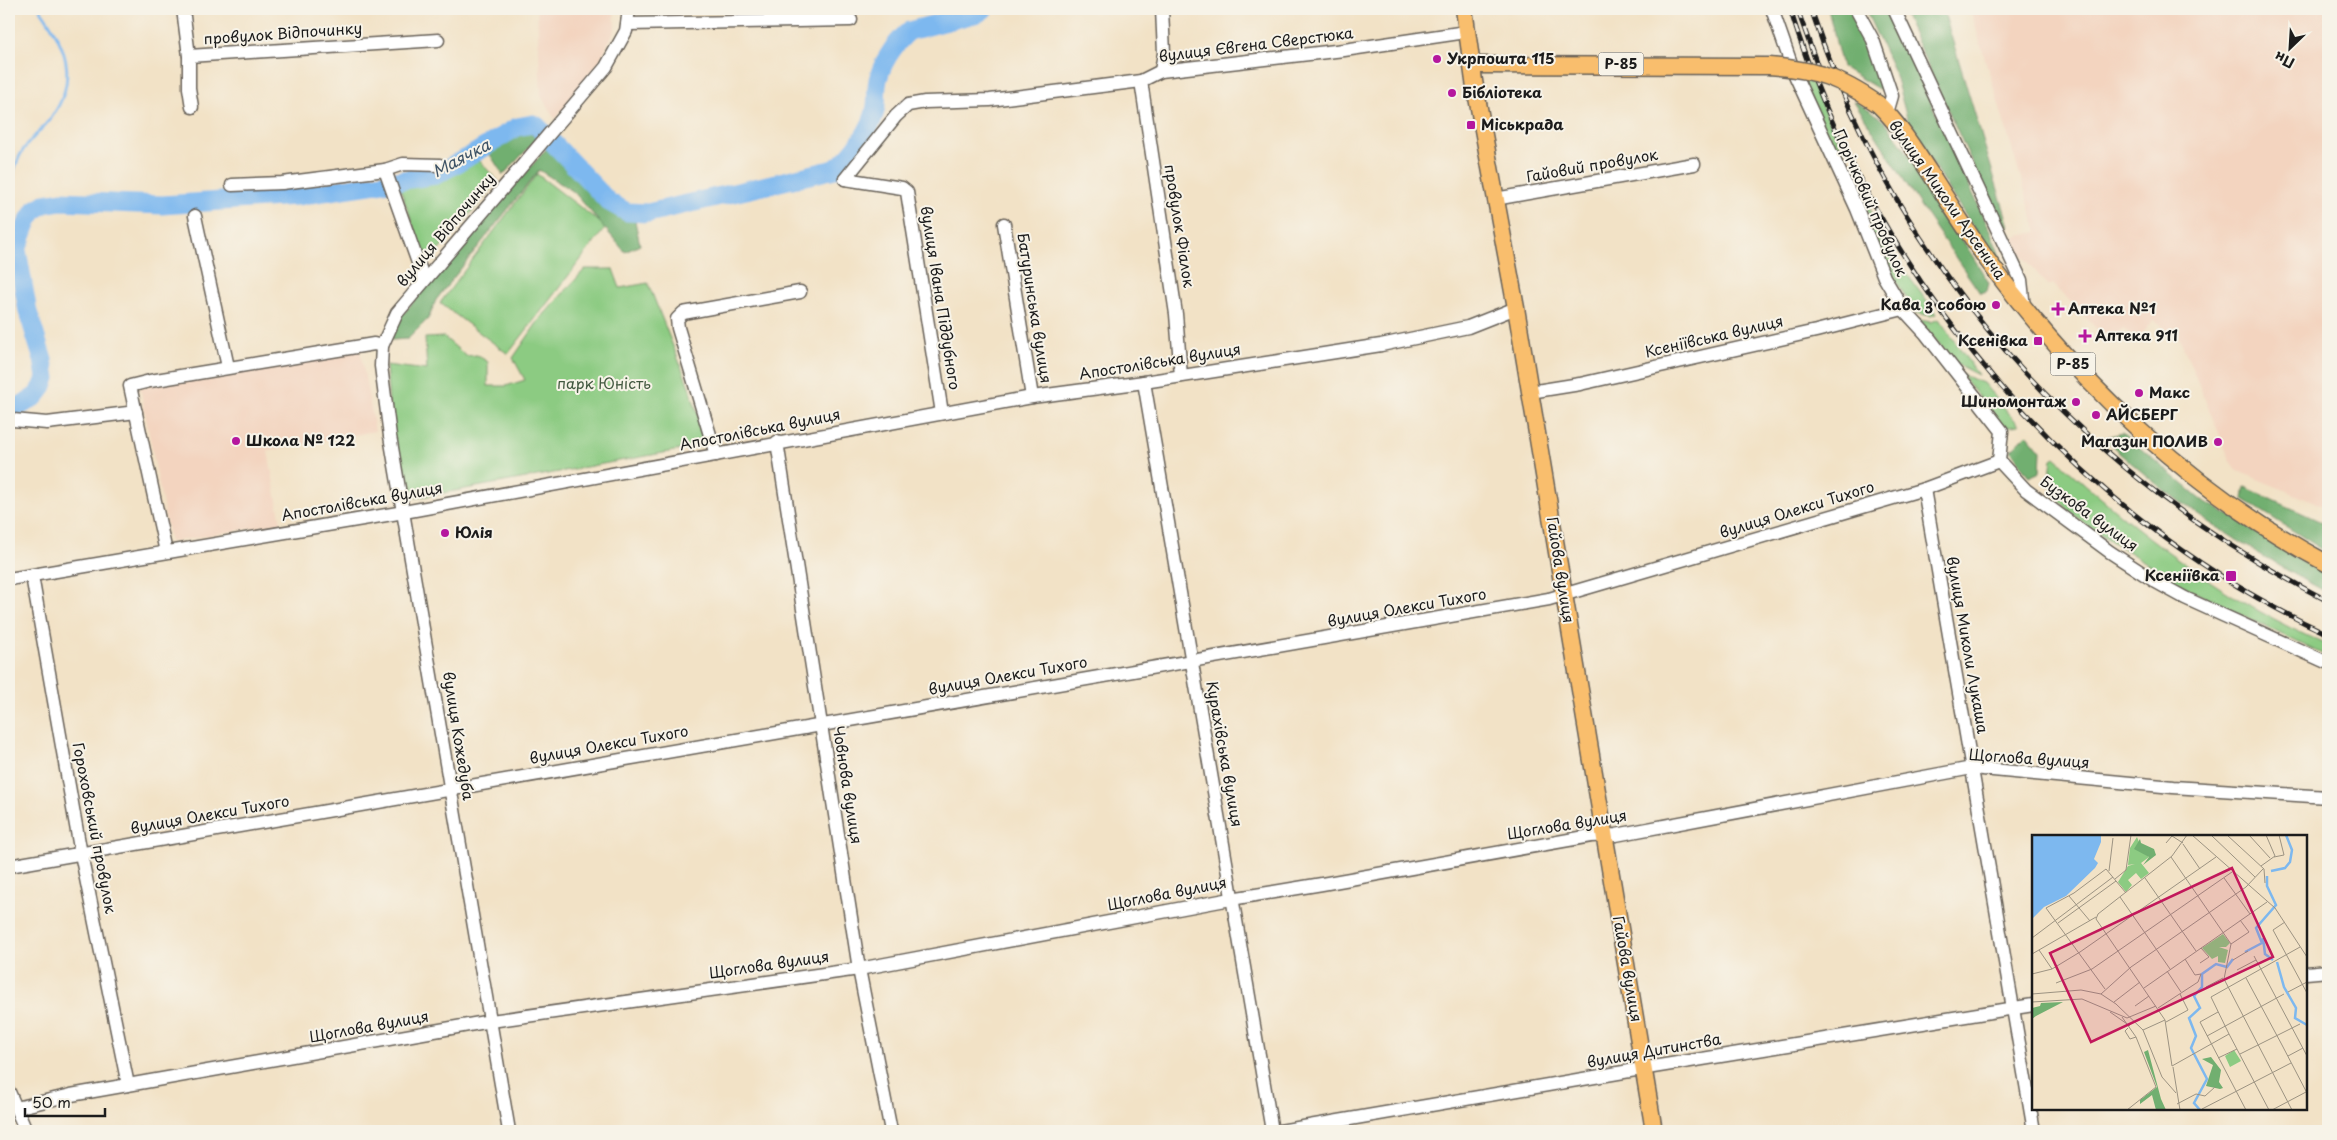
<svg xmlns="http://www.w3.org/2000/svg" width="2337" height="1140" viewBox="0 0 2337 1140" font-family="'Playpen Sans',sans-serif">
	<style>
		.built { fill: #f3d4bf }
		.green { fill: #8ccb82; stroke: #54744f }
		.forest { fill: #71af70; stroke: #466646 }
		.lines { fill: none; stroke-linecap: round; stroke-linejoin: round }
		.stream { stroke: #7db8ef; stroke-width: 3 }
		.river { stroke: #7db8ef; stroke-width: 19 }
		.minor-casing { stroke: #676158; stroke-width: 15 }
		.major-casing { stroke: #676158; stroke-width: 19 }
		.minor { stroke: #fff; stroke-width: 12 }
		.major { stroke: #f9be6d; stroke-width: 16 }
		.rail-casing { stroke: #1c1c1c; stroke-width: 5 }
		.rail { stroke: #f7f3e8; stroke-width: 3; stroke-dasharray: 9; stroke-linecap: butt }
		.major-bridge-casing { stroke: #676158; stroke-width: 19; stroke-linecap: butt }
		.major-bridge { stroke: #f9be6d; stroke-width: 16 }
		.poi-dot { fill: #b5179e; stroke: #f7f3e8; stroke-width: 2 }
		.labels { text-anchor: middle; stroke-width: 4; stroke-linejoin: round; paint-order: stroke }
		.shield { fill: #f7f3e8; stroke: #5e5c59; stroke-width: 1 }
		.shield-label { font-size: 14px; font-weight: bold; fill: #1c1c1c }
		.street-label { font-size: 15px; fill: #1c1c1c; stroke: #f7f3e8 }
		.poi-label { font-size: 15px; font-weight: bold; fill: #1c1c1c; stroke: #f7f3e8; text-anchor: start }
		.park-label { font-size: 15px; fill: #435940; stroke: #f7f3e8 }
		.water-label { font-size: 16px; font-style: italic; fill: #3e5366; stroke: #f7f3e8 }
		.inset-river { fill: none; stroke: #7db8ef; stroke-width: 2.5 }
		.inset-road { fill: none; stroke: #9c9382; stroke-width: 1 }
		.view { fill: #c2185b; fill-opacity: 0.15; stroke: #c2185b; stroke-width: 2.5 }
		.inset-edge { fill: none; stroke: #1c1c1c; stroke-width: 2.5 }
	</style>
	<rect width="100%" height="100%" fill="#f7f3e8"/>
	<filter id="ink" filterUnits="userSpaceOnUse"><feTurbulence type="fractalNoise" baseFrequency=".02" numOctaves="2"/><feDisplacementMap in="SourceGraphic" scale="10" xChannelSelector="R" yChannelSelector="G"/><feConvolveMatrix kernelMatrix="1 2 1 2 8 2 1 2 1" color-interpolation-filters="sRGB"/></filter>
	<filter id="wash" filterUnits="userSpaceOnUse"><feTurbulence type="fractalNoise" baseFrequency=".0096" numOctaves="4" result="noise"/><feDisplacementMap in="SourceGraphic" scale="20" xChannelSelector="R" yChannelSelector="G"/><feGaussianBlur stdDeviation="1.12" result="paint"/><feColorMatrix in="noise" values="0 0 0 0 0 0 0 0 0 0 0 0 0 0 0 0 0 1.4 0 .05"/><feComposite in="paint" operator="in"/></filter>
	<g filter="url(#wash)">
		<rect width="100%" height="100%" fill="#f2e2c6"/>
		<g class="built">
			<path d="M537,9H614L615,30L599,62L585,84L555,119L541,96Z"/>
			<path d="M1970,9H2328V508L2238,471L2230,460L2180,339L2154,320L2137,340L2123,328L2110,342L2053,284L2049,287L2014,246L2013,240L2015,237L2037,232Z"/>
			<path d="M360,350L375,431L268,451L281,523L170,542L140,387Z"/>
		</g>
		<g class="green">
			<path d="M1800,78L1810,80L1880,230L1851,186Z"/>
			<path d="M475,156L498,181L427,264L399,186L434,181Z"/>
			<path d="M537,174L606,227L508,354L440,303Z"/>
			<path d="M1861,211L1936,314L1931,316L1916,313L1890,272Z"/>
			<path d="M585,269H613L620,288L648,283L690,389L707,445L416,498L402,476L391,428L386,365L427,370L425,338L444,337L466,356L477,355L488,362V386H506L525,380L513,358L539,320Z"/>
			<path d="M1939,319L1978,375L1956,364L1919,320L1931,322Z"/>
			<path d="M1960,374L1983,383L2019,425L2004,427Z"/>
			<path d="M2055,457C2135,531 2227,603 2328,645V657L2188,589L2089,527L2068,510L2052,491L2050,475L2052,459Z"/>
		</g>
		<g class="forest">
			<path d="M1828,9H1850L1865,41L1882,91L1842,67Z"/>
			<path d="M1865,9H1888L1991,233L2010,282L1950,192L1909,125L1894,72Z"/>
			<path d="M1902,9H1943L2009,226L2000,224Z"/>
			<path d="M1854,101L1872,111L1889,126L1926,180L1989,283L1987,291L1980,293L1923,210Z"/>
			<path d="M529,132L537,139L503,175L486,148Z"/>
			<path d="M547,148L623,216L635,221L640,245L625,252L574,192L539,170L436,300L428,319L408,339L392,340V331L402,315Z"/>
			<path d="M2122,433L2202,500L2236,519L2287,553L2328,576V593C2271,562 2216,529 2164,490C2143,474 2123,455 2103,438Z"/>
			<path d="M2027,434L2041,451L2040,472L2029,477L2011,450Z"/>
			<path d="M2245,487L2328,525V553L2243,499Z"/>
		</g>
		<g class="lines">
			<g class="stream">
				<path d="M9,205C11,190 11,174 18,160C24,144 41,131 51,118C80,78 65,44 40,9"/>
				<path d="M9,232L17,250"/>
			</g>
			<path class="river" d="M9,413L36,396L42,388L46,378L43,360L28,312L17,250L28,221L35,210L44,204L61,201L162,205L297,196L436,175L465,159L517,127L533,124L537,126L609,202L627,212L648,213L835,169C853,155 873,128 876,106C877,99 876,93 877,86C879,66 894,44 909,31L978,13L984,9"/>
		</g>
	</g>
	<g filter="url(#ink)">
		<g class="lines">
			<defs>
				<g id="minor">
					<path d="M183,9L189,56V88L192,107"/>
					<path d="M1772,9L1795,75L1857,209L1884,277L1903,309L1926,334L2002,431L1999,461"/>
					<path d="M1856,9L1873,40L1892,96L1887,113"/>
					<path d="M1894,9L2021,280L2024,308"/>
					<path d="M628,24L851,20"/>
					<path d="M189,56L438,40"/>
					<path d="M1161,71L1164,53L1162,9"/>
					<path d="M1141,81L1176,314L1181,376"/>
					<path d="M385,170L422,274L426,278"/>
					<path d="M845,179L896,116L908,105L925,102L990,100L1141,81L1161,71L1344,50L1466,32"/>
					<path d="M845,179L902,188L907,192L942,413"/>
					<path d="M232,185L282,183L385,170L403,164L440,165"/>
					<path d="M1495,199L1694,164"/>
					<path d="M195,216L228,367"/>
					<path d="M1004,224L1032,397"/>
					<path d="M1144,382L1272,1131"/>
					<path d="M1530,392L1580,384L1816,331L1903,309"/>
					<path d="M13,420L47,423L136,412"/>
					<path d="M777,442L859,969L891,1131"/>
					<path d="M716,455L678,328L677,319L683,313L800,292"/>
					<path d="M1999,461L2026,490L2110,552L2156,582L2185,598L2328,663"/>
					<path d="M1924,489L2034,1131"/>
					<path d="M166,552L130,386L150,381L374,344L382,346"/>
					<path d="M32,576L81,854L128,1085"/>
					<path d="M9,579L404,512L1032,397L1144,382L1381,345L1468,327L1516,308"/>
					<path d="M9,866L1549,599L1924,489L1999,461"/>
					<path d="M2306,973L2328,971"/>
					<path d="M9,1092L26,1131"/>
					<path d="M16,1108L71,1095L491,1021L859,969L1231,899L1322,884L1591,836L1616,835L1972,768L2173,787L2328,797"/>
					<path d="M509,1131L390,436L381,366L382,346L397,313L606,67L626,31L629,9"/>
					<path d="M1280,1131L1653,1067L2033,1005"/>
				</g>
				<g id="major">
					<path d="M1464,9L1474,81L1516,308L1654,1131"/>
					<path d="M1472,65L1769,66"/>
					<path d="M1878,104C1899,124 1914,149 1930,173C1950,204 1969,235 1991,265C2081,386 2194,493 2328,564"/>
				</g>
			</defs>
			<use href="#minor" class="minor-casing"/>
			<use href="#major" class="major-casing"/>
			<use href="#minor" class="minor"/>
			<use href="#major" class="major"/>
			<defs>
				<g id="rail">
					<path d="M1790,9C1872,276 2072,517 2328,634"/>
					<path d="M1811,9C1898,271 2084,476 2328,601"/>
					<path d="M1798,11L1819,70"/>
				</g>
			</defs>
			<use href="#rail" class="rail-casing"/>
			<use href="#rail" class="rail"/>
			<defs>
				<path id="major-bridge" d="M1769,66C1817,70 1838,77 1878,104"/>
			</defs>
			<use href="#major-bridge" class="major-bridge-casing"/>
			<use href="#major-bridge" class="major-bridge"/>
		</g>
	</g>
	<g class="poi-dot">
		<circle cx="1437" cy="59" r="5"/>
		<circle cx="1452" cy="93" r="5"/>
		<rect x="1466" y="120" width="10" height="10" rx="2.5"/>
		<circle cx="1996" cy="305" r="5"/>
		<path d="M2055.5 301.5h5v5h5v5h-5v5h-5v-5h-5v-5h5z"/>
		<path d="M2082.5 328.5h5v5h5v5h-5v5h-5v-5h-5v-5h5z"/>
		<rect x="2033" y="336" width="10" height="10" rx="2.5"/>
		<circle cx="2139" cy="393" r="5"/>
		<circle cx="2076" cy="402" r="5"/>
		<circle cx="2096" cy="415" r="5"/>
		<circle cx="236" cy="441" r="5"/>
		<circle cx="2218" cy="442" r="5"/>
		<circle cx="445" cy="533" r="5"/>
		<rect x="2225" y="570" width="12" height="12" rx="2.5"/>
	</g>
	<g class="labels">
		<g class="shield">
			<rect x="1598.5" y="52.5" width="45" height="23" rx="4"/>
			<rect x="2050.5" y="352.5" width="45" height="23" rx="4"/>
		</g>
		<g class="shield-label">
			<text x="1621" y="69">Р-85</text>
			<text x="2073" y="369">Р-85</text>
		</g>
		<g class="street-label">
			<text transform="translate(283 34) rotate(-4)" y="5">провулок Відпочинку</text>
			<text transform="translate(1256 45) rotate(-7)" y="5">вулиця Євгена Сверстюка</text>
			<text transform="translate(1592 166) rotate(-10)" y="5">Гайовий провулок</text>
			<text transform="translate(1947 200) rotate(55)" y="5">вулиця Миколи Арсенича</text>
			<text transform="translate(1870 203) rotate(66)" y="5">Порічковий провулок</text>
			<text transform="translate(1179 226) rotate(81)" y="5">провулок Фіалок</text>
			<text transform="translate(446 230) rotate(-50)" y="5">вулиця Відпочинку</text>
			<text transform="translate(940 298) rotate(81)" y="5">вулиця Івана Піддубного</text>
			<text transform="translate(1034 308) rotate(81)" y="5">Батуринська вулиця</text>
			<text transform="translate(1714 337) rotate(-13)" y="5">Ксеніївська вулиця</text>
			<text transform="translate(1160 362) rotate(-9)" y="5">Апостолівська вулиця</text>
			<text transform="translate(760 430) rotate(-11)" y="5">Апостолівська вулиця</text>
			<text transform="translate(362 502) rotate(-10)" y="5">Апостолівська вулиця</text>
			<text transform="translate(1797 510) rotate(-17)" y="5">вулиця Олекси Тихого</text>
			<text transform="translate(2089 514) rotate(36)" y="5">Бузкова вулиця</text>
			<text transform="translate(1560 570) rotate(81)" y="5">Гайова вулиця</text>
			<text transform="translate(1407 608) rotate(-10)" y="5">вулиця Олекси Тихого</text>
			<text transform="translate(1967 645) rotate(80)" y="5">вулиця Миколи Лукаша</text>
			<text transform="translate(1008 676) rotate(-10)" y="5">вулиця Олекси Тихого</text>
			<text transform="translate(458 736) rotate(81)" y="5">вулиця Кожедуба</text>
			<text transform="translate(609 745) rotate(-10)" y="5">вулиця Олекси Тихого</text>
			<text transform="translate(1224 754) rotate(80)" y="5">Курахівська вулиця</text>
			<text transform="translate(2029 759) rotate(4)" y="5">Щоглова вулиця</text>
			<text transform="translate(847 785) rotate(81)" y="5">Човнова вулиця</text>
			<text transform="translate(210 815) rotate(-10)" y="5">вулиця Олекси Тихого</text>
			<text transform="translate(1567 825) rotate(-9)" y="5">Щоглова вулиця</text>
			<text transform="translate(94 828) rotate(79)" y="5">Гороховський провулок</text>
			<text transform="translate(1167 894) rotate(-11)" y="5">Щоглова вулиця</text>
			<text transform="translate(769 965) rotate(-8)" y="5">Щоглова вулиця</text>
			<text transform="translate(1627 969) rotate(80)" y="5">Гайова вулиця</text>
			<text transform="translate(369 1027) rotate(-10)" y="5">Щоглова вулиця</text>
			<text transform="translate(1654 1051) rotate(-10)" y="5">вулиця Дитинства</text>
		</g>
		<g class="poi-label">
			<text x="1447" y="64">Укрпошта 115</text>
			<text x="1462" y="98">Бібліотека</text>
			<text x="1481" y="130">Міськрада</text>
			<text x="1986" y="310" text-anchor="end">Кава з собою</text>
			<text x="2068" y="314">Аптека №1</text>
			<text x="2095" y="341">Аптека 911</text>
			<text x="2028" y="346" text-anchor="end">Ксенівка</text>
			<text x="2149" y="398">Макс</text>
			<text x="2066" y="407" text-anchor="end">Шиномонтаж</text>
			<text x="2106" y="420">АЙСБЕРГ</text>
			<text x="246" y="446">Школа № 122</text>
			<text x="2208" y="447" text-anchor="end">Магазин ПОЛИВ</text>
			<text x="455" y="538">Юлія</text>
			<text x="2220" y="581" text-anchor="end">Ксеніївка</text>
		</g>
		<g class="park-label">
			<text x="604" y="389">парк Юність</text>
		</g>
		<g class="water-label">
			<text transform="translate(461 158) rotate(-28)" y="6">Маячка</text>
		</g>
	</g>
	<g transform="translate(2032 835)">
		<rect width="275" height="275" fill="#f2e2c6"/>
		<path d="M105,2L111,17L117,22L109,28L117,38L109,44L104,38L96,45L100,50L94,57L86,47L96,31L103,29L96,30L98,13ZM191,99L198,108L194,112H187L196,115L193,128L186,127V121L180,124L170,113ZM202,215L209,226L198,232L193,221Z" fill="#8ccb82"/>
		<path d="M108,4L109,8L122,14L124,20L111,30L117,22L102,14ZM31,167L4,181L0,184V173L8,171L9,168ZM116,215L129,264L134,275H124L120,260L108,269V265L125,252L112,217ZM179,222L189,235L187,247L191,253L188,254L174,251L181,230L170,224Z" fill="#71af70"/>
		<path d="M0,0H69V7L62,24L66,28L63,33L34,61L12,72L0,84Z" fill="#7db8ef"/>
		<path class="inset-river" d="M239,36L253,33L258,27L260,15L254,0M231,103L233,119L241,125M213,117L230,108L224,93L244,70L235,51V41M245,127L252,152L264,173L263,183L275,190M168,275L162,268L175,244L159,213L164,201L157,183L168,173L162,161L170,152V139L184,129L195,132L201,124"/>
		<path class="inset-road" d="M155,0L140,21L66,79L64,84L133,185L140,231L197,199L237,275M160,0L243,73L275,122M179,0L223,42M195,0L232,34L233,48M217,0L238,23M134,8L140,1L151,8M151,9L168,34M139,22L199,109M242,22L252,20L247,0M229,31L243,21L234,0M77,36L81,3M113,43L164,116M192,43L218,79M83,44L94,35L99,0M37,61L58,86M88,62L138,134M253,87L241,95L275,158M26,88L84,46M0,103L81,42M199,109L192,144L260,275M199,109L217,97L208,85M7,115L20,134M0,119L64,82M222,121L275,221M201,125L216,116M168,128L177,122L169,113M205,135L224,125M135,136L149,157M0,139L20,134L48,117L184,22M214,143L250,210M24,148L60,134L200,37M174,152L191,143M112,153L235,67M73,154L14,73L42,58L74,34L94,58M256,157L275,147M0,159L49,155L69,159M69,159L99,132L214,52L231,34M69,159L84,169L111,195L130,242L144,258M0,167L50,164L95,183L124,171M82,167L108,147M103,171L117,161M126,173L166,147L169,139L163,140L153,124M78,177L98,191M186,177L168,187L214,275M90,182L104,202L124,252L95,275M134,187L156,175L148,159M96,193L93,196L98,204L104,202M111,195L133,185M197,199L179,162L268,112M175,201L252,159M250,210L275,258M208,219L268,189M256,221L271,213M186,223L205,214M141,232L148,275M145,269L164,259L173,261L183,252M170,274L259,228M240,275L274,257"/>
		<path class="view" d="M200,33L241,122L59,207L18,118Z"/>
		<rect width="275" height="275" class="inset-edge"/>
	</g>
	<rect width="2337" height="1140" fill="none" stroke="#f7f3e8" stroke-width="30"/>
	<g transform="translate(2290 48) rotate(205)" stroke="#f7f3e8" stroke-width="4" paint-order="stroke">
	<path d="M0-4L9 19L0 12L-9 19Z" fill="#1c1c1c"/>
	<text y="-8" font-size="14" font-weight="bold" text-anchor="middle" fill="#1c1c1c">Пн</text>
	</g>
	<path d="M25 1108v8h80v-8" fill="none" stroke="#1c1c1c" stroke-width="2.5"/>
	<text x="32" y="1108" font-size="15" fill="#1c1c1c" stroke="#f7f3e8" stroke-width="4" paint-order="stroke">50 m</text>
</svg>
